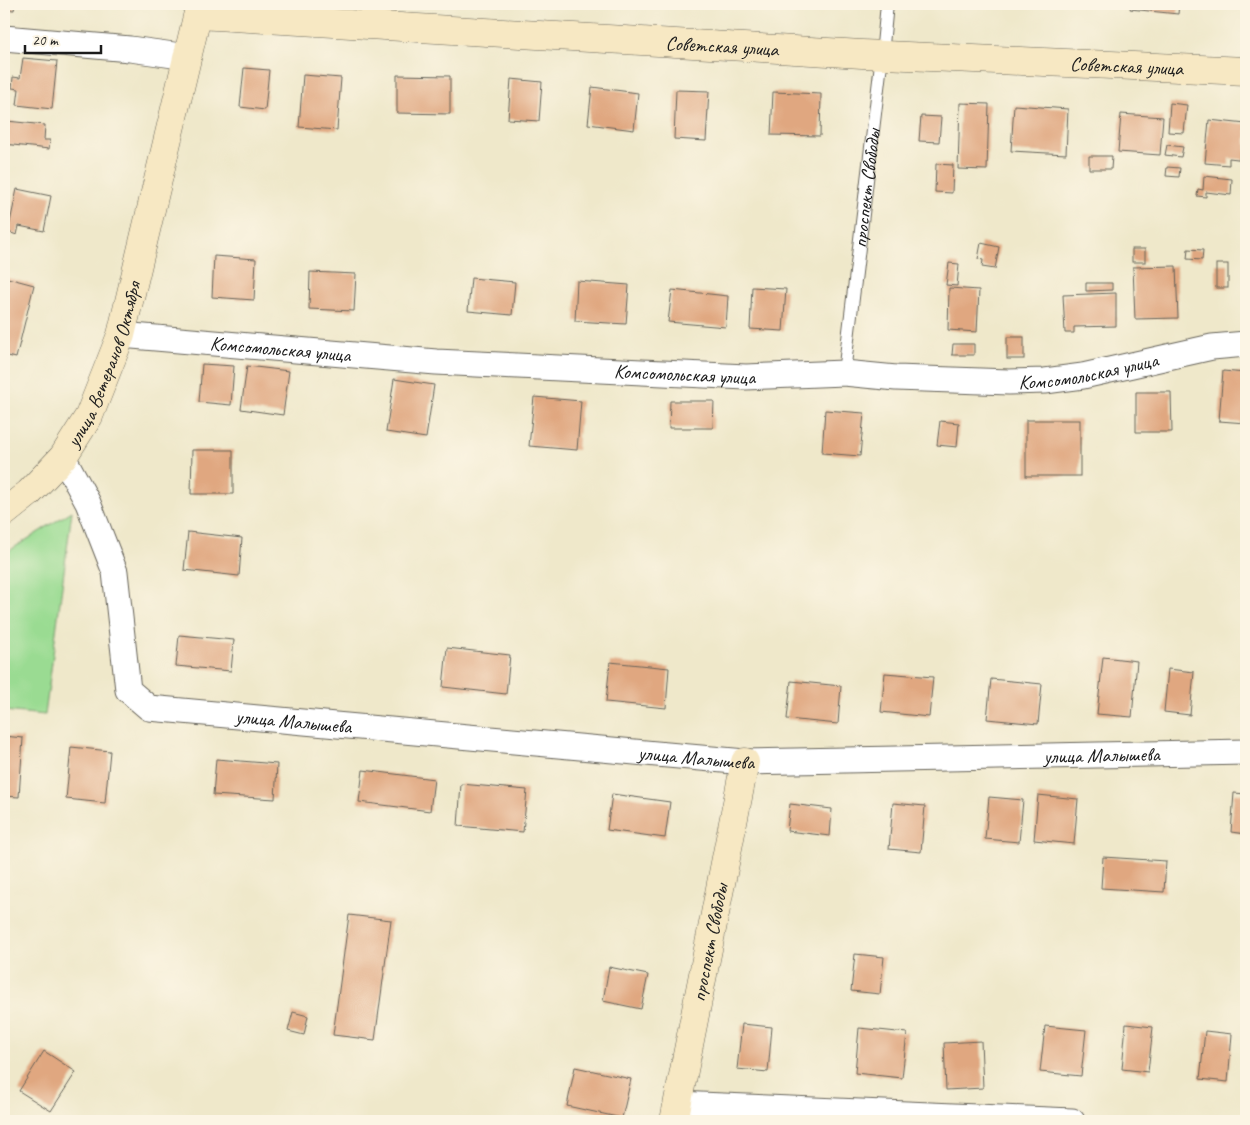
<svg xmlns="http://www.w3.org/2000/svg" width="1250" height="1125" viewBox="0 0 1250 1125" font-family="Caveat,sans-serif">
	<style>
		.green { fill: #9adb92; stroke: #5b7c57 }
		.building { fill: #e0a780 }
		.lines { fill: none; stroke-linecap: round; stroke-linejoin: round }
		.lane-casing { stroke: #666359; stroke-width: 14 }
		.street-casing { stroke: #666359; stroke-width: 27 }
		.secondary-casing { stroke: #666359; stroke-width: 29 }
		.lane { stroke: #fff; stroke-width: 12 }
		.street { stroke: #fff; stroke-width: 25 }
		.secondary { stroke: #f7e8c3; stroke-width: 28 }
		.labels { text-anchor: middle; stroke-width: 4; stroke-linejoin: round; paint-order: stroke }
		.street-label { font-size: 20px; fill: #1c1c1c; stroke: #fcf5e5 }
	</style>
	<rect width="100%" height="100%" fill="#fcf5e5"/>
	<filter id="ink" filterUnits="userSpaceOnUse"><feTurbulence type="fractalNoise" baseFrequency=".02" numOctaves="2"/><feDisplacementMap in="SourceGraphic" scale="10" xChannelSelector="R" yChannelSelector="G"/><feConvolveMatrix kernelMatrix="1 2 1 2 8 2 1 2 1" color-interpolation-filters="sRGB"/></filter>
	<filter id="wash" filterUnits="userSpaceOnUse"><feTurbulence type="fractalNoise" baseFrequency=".0096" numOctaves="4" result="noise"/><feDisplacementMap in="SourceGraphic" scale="20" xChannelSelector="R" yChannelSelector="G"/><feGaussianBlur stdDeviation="1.12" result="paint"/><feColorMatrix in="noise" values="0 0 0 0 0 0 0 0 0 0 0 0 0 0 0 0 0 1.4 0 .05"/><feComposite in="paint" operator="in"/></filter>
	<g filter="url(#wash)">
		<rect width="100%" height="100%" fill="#efe8ca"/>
		<path class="green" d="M72,511L45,715L4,711V554Z"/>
		<g id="blocks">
			<g class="building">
				<path d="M4,4H15L14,10L4,9Z"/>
				<path d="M1131,4H1179L1178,14L1130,9Z"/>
				<path d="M23,58L57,61L52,109L17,105L19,89L12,88L13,77L20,78Z"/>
				<path d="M244,68L269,70L265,110L240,107Z"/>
				<path d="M303,75L341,78L337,130L299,127Z"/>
				<path d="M397,75L450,76V114L397,113Z"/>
				<path d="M511,79L542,82L539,121L508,119Z"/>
				<path d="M592,87L638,93L634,130L588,124Z"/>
				<path d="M676,90L709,91L706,141L674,139Z"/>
				<path d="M773,92L821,94L820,136L771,135Z"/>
				<path d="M960,103L989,104L987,170L958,169Z"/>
				<path d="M1170,103L1187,105L1184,133L1168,132Z"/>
				<path d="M1014,105L1068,109L1066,154L1011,151Z"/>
				<path d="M1121,114L1163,117L1160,155L1118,152Z"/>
				<path d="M921,116L941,117L939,142L919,141Z"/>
				<path d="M1209,120L1246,124V160L1229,158V165L1205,163Z"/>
				<path d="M7,121L45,125L44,140H50L49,149L4,144Z"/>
				<path d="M1167,145L1183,147L1181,157L1165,155Z"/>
				<path d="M1089,156H1112L1111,169H1089Z"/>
				<path d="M936,164L953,165L952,193L935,192Z"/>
				<path d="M1167,167L1180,168L1179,177L1166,176Z"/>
				<path d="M1204,176L1232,179L1231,195L1206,192V197L1197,196L1198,189L1203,190Z"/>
				<path d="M17,189L51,196L44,231L19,226L17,235L8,232Z"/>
				<path d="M981,243L999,247L995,269L982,267L983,260L978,259Z"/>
				<rect x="1132" y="249" width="13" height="13"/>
				<path d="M1188,249L1203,250L1202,260L1187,259Z"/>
				<path d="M214,256L256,259L254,300L212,297Z"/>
				<path d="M949,263L959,264L957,286L946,285Z"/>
				<rect x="1216" y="264" width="12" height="24"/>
				<path d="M1176,266L1178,318L1135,319L1133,267Z"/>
				<path d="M310,272L356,274L354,311L309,309Z"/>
				<path d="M4,277L34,285L16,358L4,355Z"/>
				<path d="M471,278L515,282L512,315L468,311Z"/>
				<path d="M577,281L629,285L626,324L575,321Z"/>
				<path d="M1086,283H1112V290L1086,291Z"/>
				<path d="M752,287L786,289L783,331L750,329Z"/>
				<path d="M949,288L979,290L977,332L948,330Z"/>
				<path d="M672,290L728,296L726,327L668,322Z"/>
				<path d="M1116,293V326L1074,327V333H1065L1063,295Z"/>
				<rect x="1007" y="337" width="17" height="22"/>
				<path d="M953,344H974V355H952Z"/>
				<path d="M202,364L234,366L231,405L199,402Z"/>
				<path d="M247,366L289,371L283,415L241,409Z"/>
				<path d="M1223,371L1246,373V423L1219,421Z"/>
				<path d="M394,379L434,385L426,438L386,432Z"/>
				<path d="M1136,392H1171L1172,432H1136Z"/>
				<path d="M534,397L581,401L577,450L529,446Z"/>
				<path d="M670,401H714L713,428H669Z"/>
				<path d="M825,410L864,413L860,456L822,453Z"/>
				<rect x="1026" y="420" width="54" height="56"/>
				<path d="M940,421L959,423L957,447L937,445Z"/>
				<path d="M192,450H233V494H191Z"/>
				<path d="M188,532L242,538L239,576L184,570Z"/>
				<path d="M179,635L234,640L231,671L176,666Z"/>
				<path d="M447,648L510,655L506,694L443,687Z"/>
				<path d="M1103,657L1137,661L1132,717L1097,714Z"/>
				<path d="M610,662L669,668L666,708L606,702Z"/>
				<path d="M1168,669L1194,672L1190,715L1164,712Z"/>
				<path d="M885,673L933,677L929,717L881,712Z"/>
				<path d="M991,679L1042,684L1038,724L987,719Z"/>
				<path d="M791,681L841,686L838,724L787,719Z"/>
				<path d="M4,736L23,738L19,797L4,796Z"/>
				<path d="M71,747L110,751L105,803L66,799Z"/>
				<path d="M216,759L277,764L275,799L213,795Z"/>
				<path d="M363,770L434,779L430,811L359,802Z"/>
				<path d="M461,784L527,790L523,832L458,826Z"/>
				<path d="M1234,793L1246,794V834L1231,832Z"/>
				<path d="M612,794L670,802L665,838L607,830Z"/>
				<path d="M1038,795L1078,799L1074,844L1034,840Z"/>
				<path d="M989,797L1023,800L1019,842L985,839Z"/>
				<path d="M893,803L925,806L921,852L889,849Z"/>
				<path d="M790,804L832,809L830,836L787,831Z"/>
				<path d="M1103,857L1166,861L1164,892L1101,888Z"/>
				<path d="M349,915L391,920L375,1040L333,1035Z"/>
				<path d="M855,954L884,957L880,994L851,991Z"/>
				<path d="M609,967L648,975L641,1009L603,1001Z"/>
				<path d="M293,1012L308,1016L304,1035L288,1031Z"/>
				<path d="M742,1024L772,1027L768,1072L737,1069Z"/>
				<path d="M1126,1024L1153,1027L1148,1072L1122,1069Z"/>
				<path d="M1045,1026L1086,1030L1081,1076L1040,1072Z"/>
				<path d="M859,1028L907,1033L902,1078L855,1073Z"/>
				<path d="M1205,1031L1232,1034L1228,1082L1200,1079Z"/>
				<path d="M981,1041L983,1088L946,1090L944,1043Z"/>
				<path d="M44,1051L76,1072L51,1111L19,1091Z"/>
				<path d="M575,1067L631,1079L622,1118L567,1106Z"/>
			</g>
		</g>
	</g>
	<g filter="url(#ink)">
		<use href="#blocks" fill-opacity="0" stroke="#666359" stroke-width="1"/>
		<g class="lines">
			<defs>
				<g id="lane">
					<path id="s1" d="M844,373L882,55L887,4"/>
				</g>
				<g id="street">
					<path d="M4,38L130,49L188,57"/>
					<path id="s2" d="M121,335L436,362L746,377L844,373L896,378L1009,382L1045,381L1083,376L1212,347L1246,344"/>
					<path id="s3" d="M63,457L88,503L115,572L128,690L149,708L745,762L1246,752"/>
					<path d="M677,1104L1072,1121"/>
				</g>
				<g id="secondary">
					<path id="s4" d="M198,15L862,54L1246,71"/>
					<path id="s5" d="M4,513L29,493L63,457L89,416L121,335L200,4"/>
					<path id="s6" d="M674,1121L745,762"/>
				</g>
			</defs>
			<use href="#lane" class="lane-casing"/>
			<use href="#street" class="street-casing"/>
			<use href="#secondary" class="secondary-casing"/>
			<use href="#lane" class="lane"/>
			<use href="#street" class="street"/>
			<use href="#secondary" class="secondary"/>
		</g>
	</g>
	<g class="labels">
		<g class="street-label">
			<text dy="7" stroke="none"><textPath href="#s4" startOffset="525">Советская улица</textPath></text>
			<text dy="7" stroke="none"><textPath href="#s4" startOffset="930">Советская улица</textPath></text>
			<text dy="7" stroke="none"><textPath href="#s1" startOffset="186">проспект Свободы</textPath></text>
			<text dy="7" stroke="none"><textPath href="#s2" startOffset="160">Комсомольская улица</textPath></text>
			<text dy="7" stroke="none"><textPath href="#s5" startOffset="184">улица Ветеранов Октября</textPath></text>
			<text dy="7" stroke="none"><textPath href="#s2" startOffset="970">Комсомольская улица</textPath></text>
			<text dy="7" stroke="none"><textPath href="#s2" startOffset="565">Комсомольская улица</textPath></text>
			<text dy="7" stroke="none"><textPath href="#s3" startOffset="418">улица Малышева</textPath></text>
			<text dy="7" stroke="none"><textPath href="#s3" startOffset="1228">улица Малышева</textPath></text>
			<text dy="7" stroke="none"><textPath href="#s3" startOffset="822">улица Малышева</textPath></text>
			<text dy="7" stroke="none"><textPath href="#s6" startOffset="182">проспект Свободы</textPath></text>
		</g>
	</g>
	<rect width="1250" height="1125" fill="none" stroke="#fcf5e5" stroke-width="20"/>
	<path d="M25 45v8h76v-8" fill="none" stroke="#1c1c1c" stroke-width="2.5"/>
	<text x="32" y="45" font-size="15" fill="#1c1c1c" stroke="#fcf5e5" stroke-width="4" paint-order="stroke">20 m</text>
</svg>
